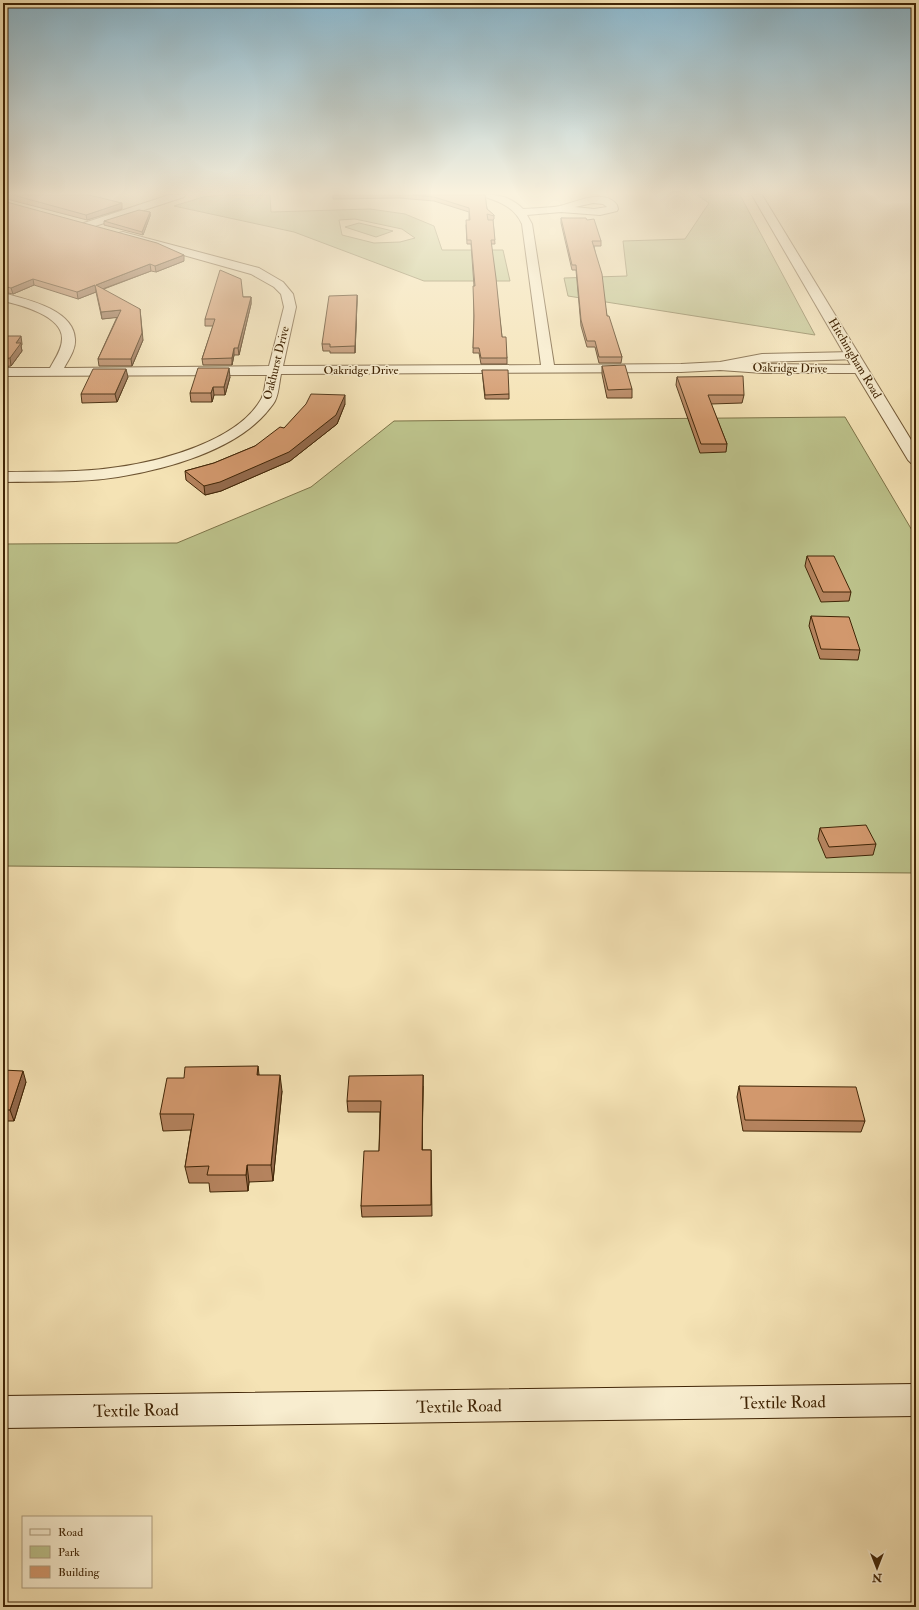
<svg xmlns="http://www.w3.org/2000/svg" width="919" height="1610" viewBox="0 0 919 1610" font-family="'IM FELL Double Pica',serif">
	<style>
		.green { fill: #bdc38c; stroke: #7e7449; fill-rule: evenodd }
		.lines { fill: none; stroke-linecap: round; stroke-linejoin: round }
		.minor-casing { stroke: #6d5432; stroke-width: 2 }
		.tertiary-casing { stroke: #6d5432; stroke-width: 2 }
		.secondary-casing { stroke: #402506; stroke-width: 2 }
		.minor { fill: #f8edcf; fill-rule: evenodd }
		.tertiary { fill: #f8edcf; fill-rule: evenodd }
		.secondary { fill: #f8edcf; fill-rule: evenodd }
		.wall { fill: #b5835e; stroke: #402506 }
		.shaded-wall { fill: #936a4c; stroke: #402506 }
		.building { fill: #d2986d; stroke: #402506 }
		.labels { text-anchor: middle; stroke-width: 3; stroke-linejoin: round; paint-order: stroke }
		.far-street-label { font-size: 12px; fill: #402506; stroke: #f8edcf }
		.near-street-label { font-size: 17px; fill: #402506; stroke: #f8edcf }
	</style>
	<rect width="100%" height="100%" fill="#f5e3b5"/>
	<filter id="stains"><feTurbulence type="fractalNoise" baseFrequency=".005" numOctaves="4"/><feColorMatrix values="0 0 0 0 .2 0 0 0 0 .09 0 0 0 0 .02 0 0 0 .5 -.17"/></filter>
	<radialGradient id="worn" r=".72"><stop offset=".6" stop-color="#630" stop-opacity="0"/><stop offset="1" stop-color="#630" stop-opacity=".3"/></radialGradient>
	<g class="green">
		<path d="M225,195H270L271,212L370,209L405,214L434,226L442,250H503L510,281H424L294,232L174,206L203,197ZM355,219L402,229L415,238L400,242L374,243L342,235L339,220Z"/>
		<path d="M697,195H740L815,335L568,296L564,278L627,276L623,241L685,239L709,203Z"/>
		<path d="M359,223L393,231L376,237L345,227Z"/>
		<path d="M845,417L916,537V873L3,866V544L177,543L311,487L394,421Z"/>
	</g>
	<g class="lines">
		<defs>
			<g id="minor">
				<path d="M169,195H185L184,197L92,227H84L83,225L84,223Z"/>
				<path d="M484,195C499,194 512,198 523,209C535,208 549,208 560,206C576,202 604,188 617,205L618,209L617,211L600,215L561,212L527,215L532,224L554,365L681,364L720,362L762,354L853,352L858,353L860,356L858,359L762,362L751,364L860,365L865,366L867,369L865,372L860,373H763L720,370L681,372L281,374C279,383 279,393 275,401C273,405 269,409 266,413C233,451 167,469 118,477C80,483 41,481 3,482V472C41,471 80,473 118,467C162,461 236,441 260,401C265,394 265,382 267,375L3,376V368H50C55,359 62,349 62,339C63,316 21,305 3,301V293C25,299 74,309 75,339C76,349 69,359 64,368L269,366L284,307L281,294L274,287L251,274L119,237L117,235L119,233L123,232L259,268L283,282L293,294L296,307L283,366L541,365L522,224C515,208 501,202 485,197ZM593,203L603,204L607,207L594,209L575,207Z"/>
			</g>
			<path id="tertiary" d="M752,195H762L916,448V465L911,463L908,460L853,369Z"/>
			<path id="secondary" d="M916,1384V1416L3,1428V1396Z"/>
		</defs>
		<use href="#minor" class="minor-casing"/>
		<use href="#tertiary" class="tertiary-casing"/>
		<use href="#secondary" class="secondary-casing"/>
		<use href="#minor" class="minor"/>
		<use href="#tertiary" class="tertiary"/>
		<use href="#secondary" class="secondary"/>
	</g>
	<g class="wall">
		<path d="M3,195H89L122,209L87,220L3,198Z"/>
		<path d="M333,195H485L487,209L494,215V219L493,220L495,244H491L502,337L507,358V364H481L479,353H473L474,319V286L471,244H467L466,225L469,220V212L434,201L399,198L333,199Z"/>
		<path d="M3,201L184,261L156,272L151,271L104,289L143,340L132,366H99L98,359L117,317L102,319L96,292L78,299L34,285L13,294L3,292Z"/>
		<path d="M150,212V216L143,235L104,225V221Z"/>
		<path d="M561,218L587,220L601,241V246H594L607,316L622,357L621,363H599L595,347H587L581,326L576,270H572L561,223Z"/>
		<path d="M357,295V302L355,353H330V351H323L322,344Z"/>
		<path d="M243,297H251V304L239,355H234L232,365H203L202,359L213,326H205V319Z"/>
		<path d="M3,336L22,344L21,346L22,351L11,366L3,367Z"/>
		<path d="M602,366L632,389V398H607L602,374Z"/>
		<path d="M482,370L509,394V399H485Z"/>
		<path d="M128,377L117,402L82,403L81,394Z"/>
		<path d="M230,377L225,395H214L212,402H191L190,393Z"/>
		<path d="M677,377L744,395L742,403L711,404L727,444L726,452L700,453L676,385Z"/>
		<path d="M345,404L337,424L290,461L221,491L205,495L186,480L185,471L214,463L255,446L284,428Z"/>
		<path d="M807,556L851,592L849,601L821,602L805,566Z"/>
		<path d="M811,616L860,650L858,660L820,659L809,626Z"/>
		<path d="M820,828L876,844L873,855L826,858L818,839Z"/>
		<path d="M3,1070L26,1082L14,1121H3Z"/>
		<path d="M259,1075L282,1091L273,1181L249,1182L248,1191L210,1192L209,1183H189L185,1167L191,1130L163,1131L160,1114L184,1078Z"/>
		<path d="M423,1086L422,1150H431L432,1216L362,1217L361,1206L379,1151L380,1112H348L347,1101Z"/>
		<path d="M739,1086L865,1121L861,1132L743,1131L737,1097Z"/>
	</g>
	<g class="shaded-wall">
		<path d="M122,203V209L87,220L86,215Z"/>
		<path d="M150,212V216L143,235L142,232Z"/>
		<path d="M184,255V261L156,272L155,266Z"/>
		<path d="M150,264L151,271L97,291L96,285Z"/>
		<path d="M33,279L34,285L13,294L11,288Z"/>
		<path d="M95,285L96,292L78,299L77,292Z"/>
		<path d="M357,295V302L355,353V346Z"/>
		<path d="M251,297V304L239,355L238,348Z"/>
		<path d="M140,309L143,340L132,366L131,359Z"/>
		<path d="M121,310L122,317L102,319L101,312Z"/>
		<path d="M21,336L22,344L21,346L22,351L11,366L10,358L16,343Z"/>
		<path d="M234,348V355L232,365V358Z"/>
		<path d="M229,368L230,377L225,395L224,387Z"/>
		<path d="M126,369L128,377L117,402L115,394Z"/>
		<path d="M213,387L214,395L212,402L211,393Z"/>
		<path d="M345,395V404L337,424L290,461L221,491L205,495L204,486Z"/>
		<path d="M258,1066L260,1083L257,1075Z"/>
		<path d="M23,1071L26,1082L14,1121L10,1110Z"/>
		<path d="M280,1075L282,1091L273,1181L271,1165Z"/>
		<path d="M423,1075V1086L422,1161V1150Z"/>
		<path d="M247,1165L249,1182L248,1191L246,1175Z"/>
	</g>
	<g class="building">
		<path d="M13,195H89L122,203L86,215Z"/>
		<path d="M413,195H485L487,209L494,215V216L487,214L488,220H493L495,240H491L496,278L502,337H506L507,358H481L479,348H473L474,316L473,286H475L471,240H467L466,220H470L469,208L434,197Z"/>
		<path d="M3,201L157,243L184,255L155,266L150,264L96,285L140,309L142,333L131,359H98L121,310L101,312L95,285L77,292L33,279L11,288L3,286Z"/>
		<path d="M139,210L150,212L142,232L104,221Z"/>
		<path d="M561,218H586L587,220L594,219L601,241H592L602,274L607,316H609L622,357H599L595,341H587L581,320L576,265H572Z"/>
		<path d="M220,270L241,279L243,297H251L238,348H234L232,358L202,359L215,319H205Z"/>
		<path d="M357,295L355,346L330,347V344H322L329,296Z"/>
		<path d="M3,336H21L16,343H21L10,358L3,359Z"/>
		<path d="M625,365L632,389L608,390L602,366Z"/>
		<path d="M198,368H229L224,387H213L211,393H190Z"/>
		<path d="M93,369H126L115,394H81Z"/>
		<path d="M482,370H508L509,394L485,395Z"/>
		<path d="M743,376L744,395H708L727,444H701L677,377Z"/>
		<path d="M311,394L345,395L336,415L289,452L220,482L204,486L185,471L214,463L255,446L280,427L284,428L306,404Z"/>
		<path d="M807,556H834L851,592H823Z"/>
		<path d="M811,616L849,617L860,650L821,649Z"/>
		<path d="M866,825L876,844L829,847L820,828Z"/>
		<path d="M258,1066L257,1075H280L271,1165H247L246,1175H207L209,1166L185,1167L194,1114H160L167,1078H184L185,1067Z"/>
		<path d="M3,1070L23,1071L10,1110H3Z"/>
		<path d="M423,1075L422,1150H431V1205L361,1206L364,1151H379L381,1101H347L349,1076Z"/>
		<path d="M739,1086L856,1087L865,1121L745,1120Z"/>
	</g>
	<linearGradient id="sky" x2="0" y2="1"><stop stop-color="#8ab8cf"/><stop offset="0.46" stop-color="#faf2de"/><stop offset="1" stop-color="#faf2de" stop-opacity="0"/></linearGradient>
	<rect width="919" height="420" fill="url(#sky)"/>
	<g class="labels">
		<g class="far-street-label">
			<text transform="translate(855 358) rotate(59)" y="4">Hitchingham Road</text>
			<text transform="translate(276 363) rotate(-76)" y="4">Oakhurst Drive</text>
			<text transform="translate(790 368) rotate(1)" y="4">Oakridge Drive</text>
			<text x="361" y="374">Oakridge Drive</text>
		</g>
		<g class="near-street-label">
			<text transform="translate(783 1402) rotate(-1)" y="6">Textile Road</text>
			<text transform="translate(459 1406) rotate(-1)" y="6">Textile Road</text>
			<text transform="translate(136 1410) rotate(-1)" y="6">Textile Road</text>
		</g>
	</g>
	<rect width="919" height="1610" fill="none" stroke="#f5e3b5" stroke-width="16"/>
	<rect x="4" y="4" width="911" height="1602" fill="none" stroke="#402506" stroke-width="2"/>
	<rect x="8" y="8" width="903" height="1594" fill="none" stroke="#402506"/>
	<rect x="22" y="1516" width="130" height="72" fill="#f8edcf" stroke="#ae9d7f"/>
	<rect x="30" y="1529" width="20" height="6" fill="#f8edcf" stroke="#ae9d7f"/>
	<text x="58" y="1536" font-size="12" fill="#402506">Road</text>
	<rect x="30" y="1546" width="20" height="12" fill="#bdc38c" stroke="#ae9d7f"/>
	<text x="58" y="1556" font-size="12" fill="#402506">Park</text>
	<rect x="30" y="1566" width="20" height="12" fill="#d2986d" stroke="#ae9d7f"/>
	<text x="58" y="1576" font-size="12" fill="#402506">Building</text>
	<g transform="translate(877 1568) rotate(180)" stroke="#f8edcf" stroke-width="3" paint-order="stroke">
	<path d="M0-3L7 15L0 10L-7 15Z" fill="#402506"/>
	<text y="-6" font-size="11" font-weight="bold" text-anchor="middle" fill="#402506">N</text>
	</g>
	<rect width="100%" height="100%" filter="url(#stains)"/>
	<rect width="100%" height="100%" fill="url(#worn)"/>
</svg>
